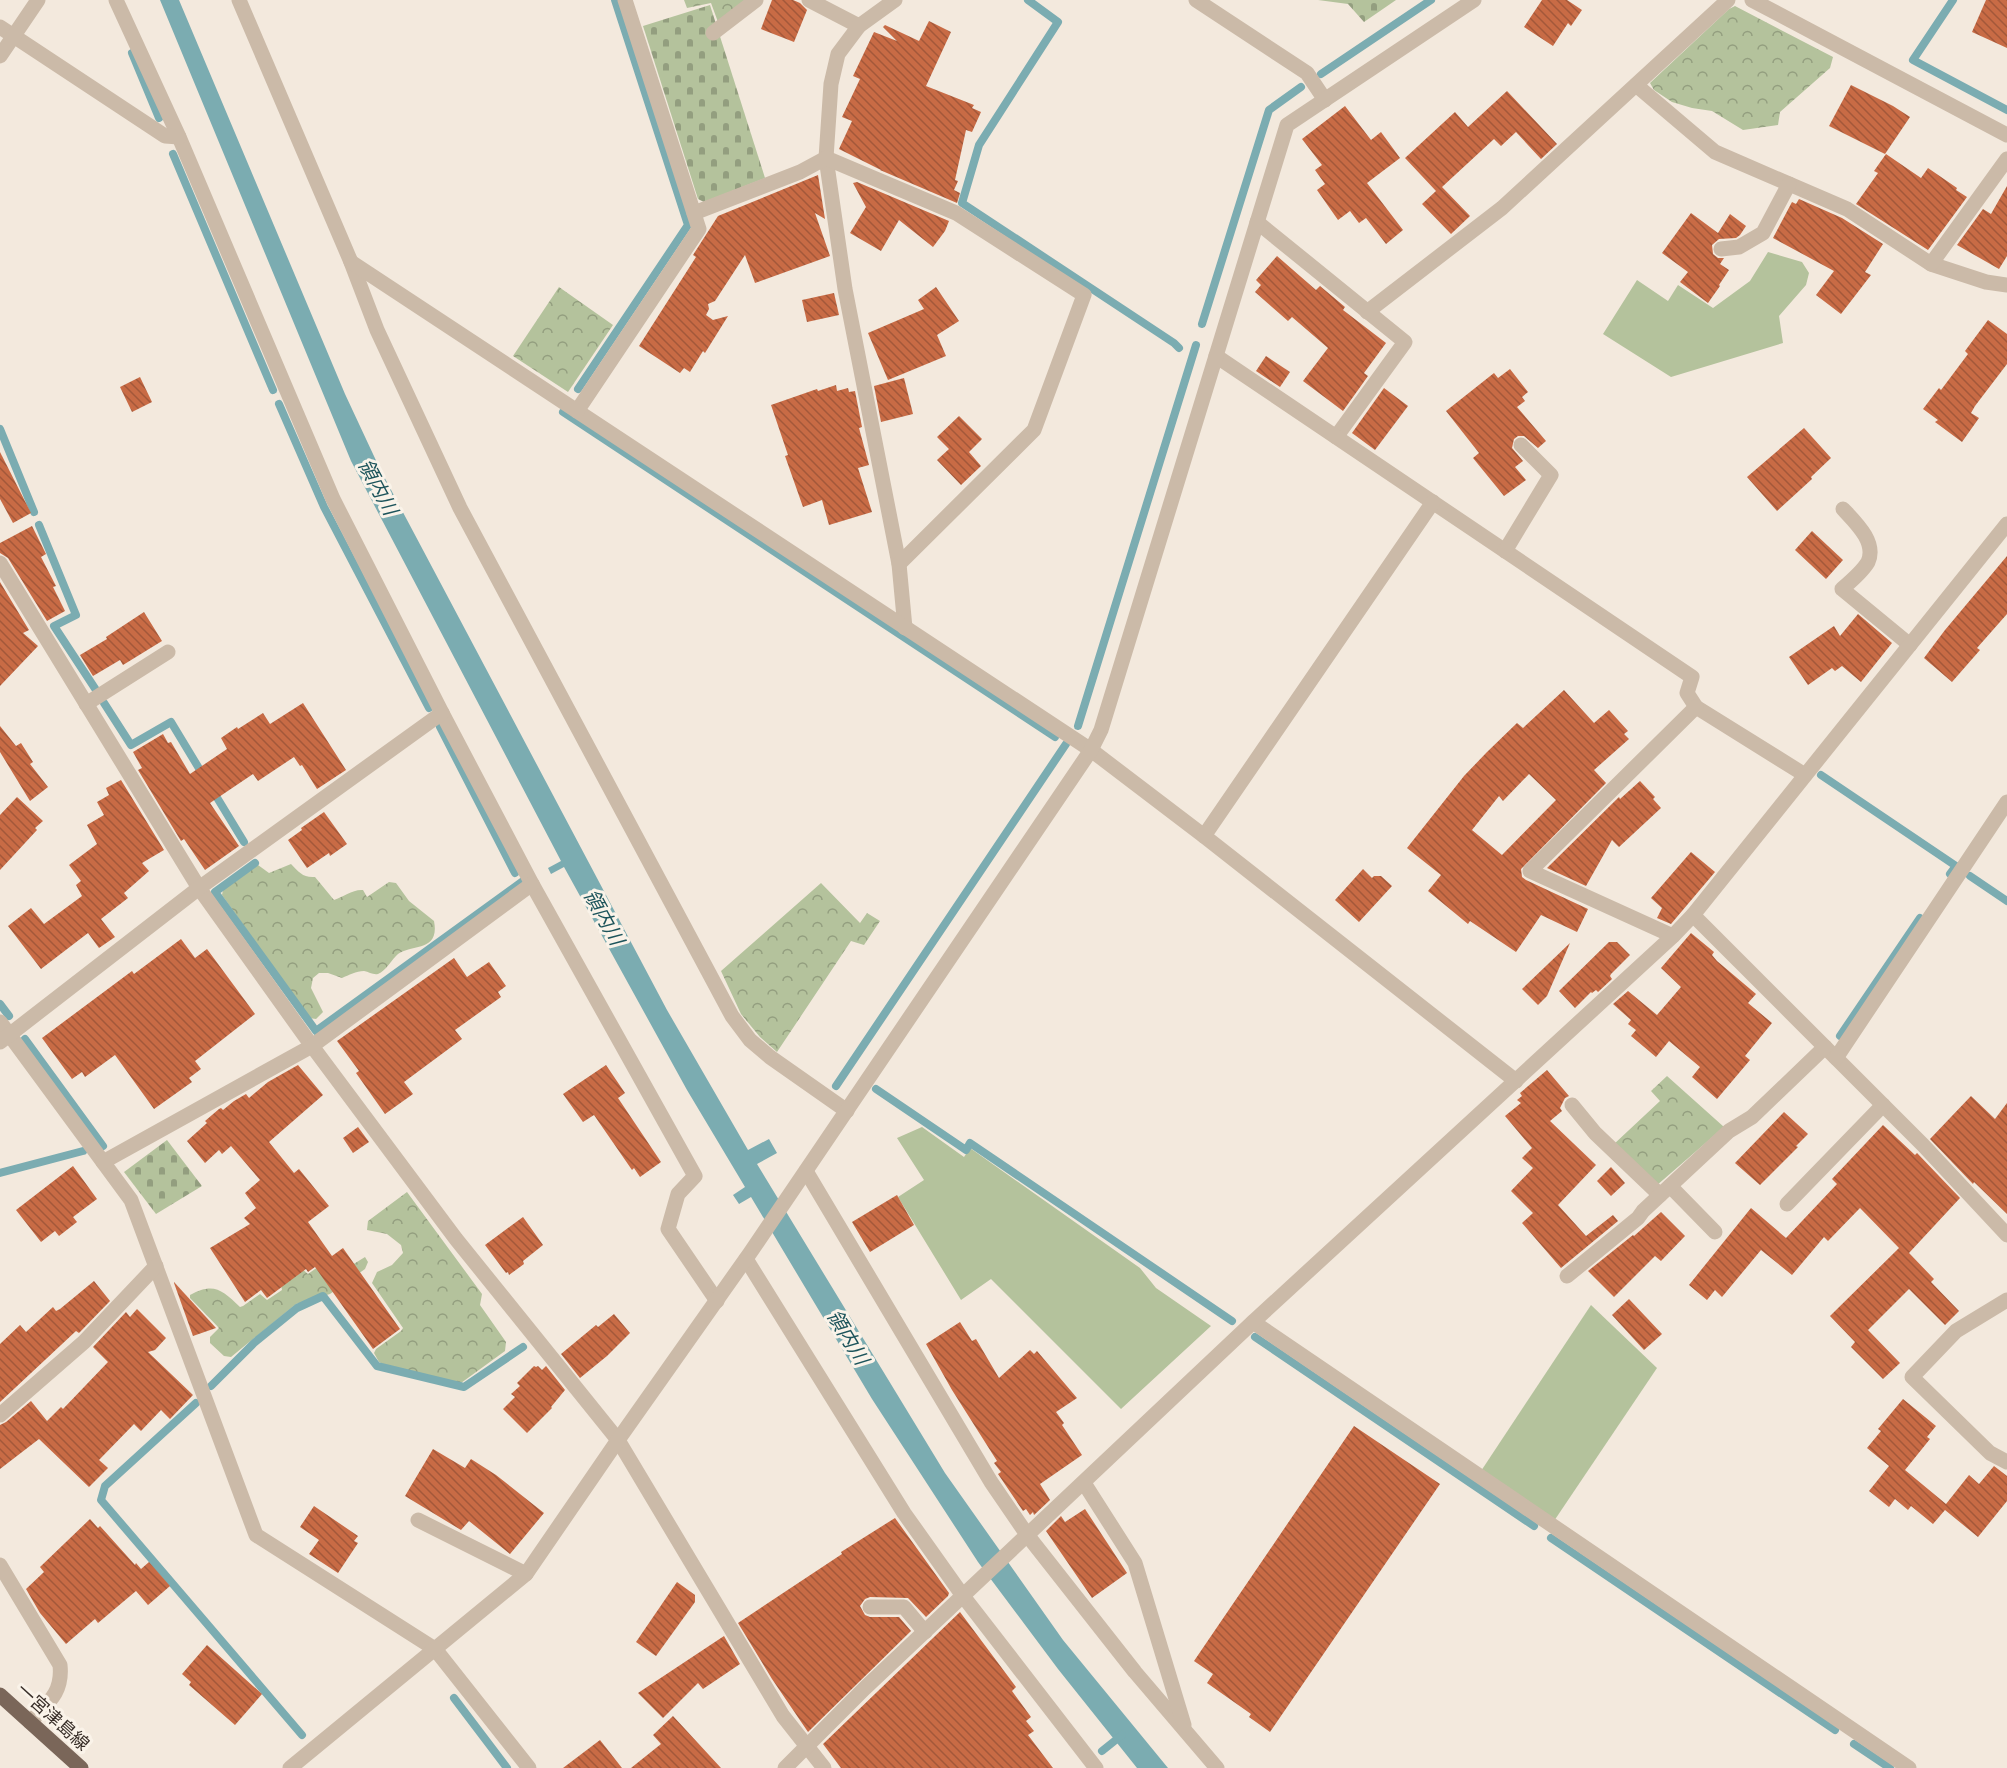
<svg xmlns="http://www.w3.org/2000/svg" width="2007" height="1768" viewBox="0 0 2007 1768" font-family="'Space Grotesk','Noto Sans JP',sans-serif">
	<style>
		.grass { fill: #b4c29c }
		.forest { fill: url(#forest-crowns) }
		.cemetery { fill: url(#cemetery-stones) }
		.water { fill: #7bacb1 }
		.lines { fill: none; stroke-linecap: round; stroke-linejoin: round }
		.stream { stroke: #7bacb1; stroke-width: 8 }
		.building { fill: url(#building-back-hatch); fill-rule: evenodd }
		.minor { stroke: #cbbaa8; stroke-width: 15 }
		.major { stroke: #7a6659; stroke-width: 15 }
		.labels { text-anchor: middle; stroke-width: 6; stroke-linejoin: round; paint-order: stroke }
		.street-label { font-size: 18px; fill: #382e28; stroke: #faf3e9 }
		.water-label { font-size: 20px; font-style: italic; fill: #1d545b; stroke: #faf3e9 }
	</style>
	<defs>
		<pattern id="forest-crowns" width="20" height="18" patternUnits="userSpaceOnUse" patternTransform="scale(1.5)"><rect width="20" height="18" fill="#b4c29c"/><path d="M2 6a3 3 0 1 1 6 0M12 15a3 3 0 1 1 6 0" fill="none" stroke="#939e7f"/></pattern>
		<pattern id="cemetery-stones" width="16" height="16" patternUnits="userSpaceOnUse" patternTransform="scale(1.5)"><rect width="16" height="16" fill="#b4c29c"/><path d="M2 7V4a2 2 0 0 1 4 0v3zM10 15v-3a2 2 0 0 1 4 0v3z" fill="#939e7f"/></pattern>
		<pattern id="building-back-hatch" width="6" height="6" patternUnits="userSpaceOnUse" patternTransform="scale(1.5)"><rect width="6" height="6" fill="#c86b45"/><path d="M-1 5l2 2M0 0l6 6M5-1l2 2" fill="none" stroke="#a3583a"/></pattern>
	</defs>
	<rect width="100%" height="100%" fill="#f3e9dd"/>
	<g class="grass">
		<path d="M1768,252L1802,262L1809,273L1806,285L1779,316L1783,343L1671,377L1603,334L1637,280L1668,301L1678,285L1713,308L1750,281Z"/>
		<path d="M922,1127L964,1157L970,1148L1140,1268L1156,1288L1211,1326L1121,1409L991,1279L961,1300L898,1197L924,1180L897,1138Z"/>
		<path d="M1591,1305L1657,1368L1554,1521L1481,1471Z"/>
	</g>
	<g class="forest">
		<path d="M684,0H747L718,22L711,3L687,8Z"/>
		<path d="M1735,6L1833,57L1830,68L1780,112L1778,125L1743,130L1712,111L1692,108L1672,102L1654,90L1650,83L1729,9Z"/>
		<path d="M559,287L613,325L568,392L513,356Z"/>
		<path d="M291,864C299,872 303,878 315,877L334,900C343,897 353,889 363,890L367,897L389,882L396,883L409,901L434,921C440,952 412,944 398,954C392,959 386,971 378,974C373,975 369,972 364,971C356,971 349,975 342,978L328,973H319L313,978L311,988L323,1012L316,1019L309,1018L222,895L223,890L258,865L269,873Z"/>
		<path d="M821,883L860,923L867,913L880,921L864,945L851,941L777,1052L760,1037L741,1014L721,971Z"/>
		<path d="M1667,1076L1724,1127L1656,1186L1613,1145L1660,1101L1651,1091Z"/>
		<path d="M407,1192L482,1294L480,1305L506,1342L505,1351L461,1383L383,1364L379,1362L374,1353L376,1349L401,1331L403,1328L372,1283L377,1272L392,1265L403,1253L401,1245L387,1234L367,1230L368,1221Z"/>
		<path d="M336,1254L352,1265L365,1257L368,1262L365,1269L330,1294L296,1304L231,1357L224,1356L210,1343V1337L219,1328L190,1298V1295C214,1282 222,1290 240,1307L243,1306L260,1294L267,1300L282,1290L281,1285L301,1268L308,1274Z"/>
	</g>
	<g class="cemetery">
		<path d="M1318,0H1396L1364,22L1348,4Z"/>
		<path d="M710,5L765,178L704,202L698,199L643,26Z"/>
		<path d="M167,1140L202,1186L156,1214L124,1172Z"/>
	</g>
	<path class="water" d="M160,0H179L345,394L380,469L667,1010L748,1150L769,1139L777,1153L757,1164L945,1473L1063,1640L1168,1768H1137L1058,1669L978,1562L872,1399L751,1197L739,1204L733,1195L745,1187L687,1090L564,867L551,874L548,868L561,861L351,461Z"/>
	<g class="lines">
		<g class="stream">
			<path d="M1028,0L1058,22L979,145L962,203L1174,343L1179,348"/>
			<path d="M1953,0L1913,60L2007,110"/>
			<path d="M132,53L159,118"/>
			<path d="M1321,74L1431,0"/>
			<path d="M173,154L273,390"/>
			<path d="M1202,324L1269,110L1301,87"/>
			<path d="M578,389L688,225L615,0"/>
			<path d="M279,404L324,507L429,708"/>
			<path d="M563,412L1055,737"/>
			<path d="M0,429L34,512"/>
			<path d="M39,525L76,615L54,626L96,690"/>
			<path d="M104,703L131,745L171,722L203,775"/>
			<path d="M1078,726L1196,345"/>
			<path d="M440,727L515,873"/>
			<path d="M1821,775L1956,866L1950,874"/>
			<path d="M213,791L244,842"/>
			<path d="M255,863L215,892L316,1031L523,881"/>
			<path d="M1970,876L2007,901"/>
			<path d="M0,1004L9,1016"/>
			<path d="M1840,1036L1920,918"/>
			<path d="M25,1039L103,1146"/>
			<path d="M836,1086L1066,744"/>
			<path d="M876,1089L966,1150L970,1143L1232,1321"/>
			<path d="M0,1173L83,1151"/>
			<path d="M1255,1337L1534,1526"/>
			<path d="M211,1386L254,1343L297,1308L323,1296L377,1366L464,1387L523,1347"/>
			<path d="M196,1403L105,1486L101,1500L302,1735"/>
			<path d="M1551,1538L1835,1730"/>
			<path d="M454,1698L507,1768"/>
			<path d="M1854,1744L1890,1768"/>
			<path d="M1102,1751L1122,1735"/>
		</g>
	</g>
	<g class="building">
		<path d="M772,0H793L800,3L807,10L794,42L761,29Z"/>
		<path d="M1542,0H1567L1582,10L1571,26L1568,23L1553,46L1524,27Z"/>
		<path d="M1986,0H2007V48L1972,32Z"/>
		<path d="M929,21L951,32L926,86L974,105L972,108L981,112L972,132L966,130L955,180L958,181L954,190L960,193L957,203L880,170H881L839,149L852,121L842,117L860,79L853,76L874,32L897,41L883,27L885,25L919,41Z"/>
		<path d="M1851,85L1893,106L1910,117L1885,154L1829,126Z"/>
		<path d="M1507,91L1557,144L1541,159L1516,132L1501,146L1494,139L1442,187L1470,216L1451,234L1422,204L1436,191L1405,158L1455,112L1468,127Z"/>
		<path d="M1345,106L1371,140L1381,132L1400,158L1367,183L1403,230L1386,244L1366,218L1359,223L1350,211L1338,220L1317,190L1325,184L1315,170L1322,165L1302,139Z"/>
		<path d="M1886,154L1921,178L1928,168L1957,188L1956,190L1967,197L1928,250L1856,204L1878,173L1874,171Z"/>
		<path d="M818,175L825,219L815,213L830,256L755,283L745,255L715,301L708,304L709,309L706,315L713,320L728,316L705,353L703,351L690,372L684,368L680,373L639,346L696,257L693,255L718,216Z"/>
		<path d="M857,182L949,221L945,231L933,247L899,220L881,251L850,233L866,207L853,183Z"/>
		<path d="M2007,186V256L1999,269L1957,245L1983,209L1991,214Z"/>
		<path d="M1799,199L1842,218L1883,244L1865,272L1871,275L1841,314L1816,295L1834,271L1773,238L1792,202L1796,204Z"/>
		<path d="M1691,213L1718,233L1730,214L1746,226L1740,235L1736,238L1719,239L1712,245L1713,254L1718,258H1724L1720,264L1729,270L1719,285L1720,286L1708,303L1680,282L1688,272L1662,253Z"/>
		<path d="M1277,256L1316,290L1320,286L1345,307L1343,310L1386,343L1364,373L1368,376L1343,411L1303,381L1328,348L1292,317L1288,321L1255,292L1261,285L1256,280Z"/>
		<path d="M936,287L959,321L937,335L946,356L888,380L868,333L924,309L918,300Z"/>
		<path d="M834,293L839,315L807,322L802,300Z"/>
		<path d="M1988,320L2007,334V364L1975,406L1971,413L1979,418L1962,442L1935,422L1938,420L1923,409L1939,388L1941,390L1968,354L1965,351Z"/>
		<path d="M1266,356L1290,372L1280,387L1256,371Z"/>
		<path d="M1510,369L1528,392L1522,397L1525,401L1517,407L1546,441L1538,448L1524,436H1518L1514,439L1512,448L1523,461L1515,467L1526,480L1504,496L1473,458L1479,453L1446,411L1494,373L1498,378Z"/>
		<path d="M140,377L152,402L132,412L120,387Z"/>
		<path d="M904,378L913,414L881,422L874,386Z"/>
		<path d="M836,385L837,391L848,388L849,392L855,391L862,427L859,428L869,465L858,468L872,512L829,525L822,500L803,507L785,456L788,455L771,405L817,389L818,391Z"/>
		<path d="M1384,388L1408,406L1375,450L1352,433Z"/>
		<path d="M959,416L982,439L969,452L981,466L961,485L937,460L949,449L937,437Z"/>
		<path d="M1804,428L1831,458L1811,477L1812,479L1777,511L1747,477Z"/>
		<path d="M0,452L31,513L13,523L0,499Z"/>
		<path d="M32,526L46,554L41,557L56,586L53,587L65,611L47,621L8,558L0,553V543Z"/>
		<path d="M1812,531L1843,560L1826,579L1795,550Z"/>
		<path d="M2007,556V614L1977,648L1980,650L1952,682L1924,658L1945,630Z"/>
		<path d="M0,582L29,630L23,633L38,646L0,686Z"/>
		<path d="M144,612L162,641L123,665L120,660L93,676L80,655L107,639L106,637Z"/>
		<path d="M1858,614L1892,643L1861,682L1842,666L1835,671L1832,668L1808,685L1789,657L1834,626L1840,636Z"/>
		<path d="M1564,690L1594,723L1609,710L1628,731L1624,734L1629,739L1594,770L1606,783L1521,869L1522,877L1526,880L1588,909L1577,932L1541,915L1516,952L1470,921L1468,924L1428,891L1441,875L1407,848L1464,776L1487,752L1517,723L1523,728ZM1529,774L1556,800L1502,855L1472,830L1499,796L1503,801Z"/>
		<path d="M303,703L346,770L317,789L302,765L300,766L294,757L258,781L253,774L210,803L239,846L205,870L184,839L181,841L138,770L142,768L133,752L163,734L168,743L171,742L190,774L227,749L221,738L237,727L238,729L263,713L270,724Z"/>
		<path d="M0,726L16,746L21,743L33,762L30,764L48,787L30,801L0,752Z"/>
		<path d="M121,780L164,850L142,863L149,871L124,893L128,898L101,919L115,937L99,948L88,933L41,969L8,926L31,908L44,924L82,896L76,885L81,881L69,865L97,844L87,825L104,815L97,802L109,795L106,788Z"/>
		<path d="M1640,781L1655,797L1653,799L1661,808L1619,847L1612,840L1586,886L1547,868L1619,797L1620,799Z"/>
		<path d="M17,797L43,821L35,828L37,830L0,870V815Z"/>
		<path d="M324,812L347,844L330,856L329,853L307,868L288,840L302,830L301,828Z"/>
		<path d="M1691,852L1715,872L1671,924L1657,918L1662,908L1651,898Z"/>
		<path d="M1363,869L1372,878L1374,876H1381L1392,886L1359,922L1335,900Z"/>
		<path d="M1691,933L1714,952L1712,955L1717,961L1756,994L1748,1003L1772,1023L1745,1056L1750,1060L1717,1099L1692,1077L1700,1067L1669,1041L1656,1057L1631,1036L1636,1030L1628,1024L1631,1020L1613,1004L1628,991L1657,1015L1681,987L1661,968Z"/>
		<path d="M181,939L195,958L207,949L255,1014L195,1061L201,1069L189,1078L192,1082L154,1109L115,1055L85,1077L82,1072L72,1079L42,1038L132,971L134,974Z"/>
		<path d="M1609,942H1617L1630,955L1611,974L1610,976L1612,979L1598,992L1596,990L1592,993L1591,992L1575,1008L1559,991Z"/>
		<path d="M1570,943L1547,996L1538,1005L1522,989Z"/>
		<path d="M454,958L467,977L489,962L506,986L498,992L501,997L455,1030L462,1039L404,1082L413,1094L385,1114L356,1073L359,1071L337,1041Z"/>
		<path d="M298,1065L323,1095L269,1142L294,1173L299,1169L329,1206L308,1222L332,1256L343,1248L400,1329L373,1349L315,1267L308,1272L306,1269L267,1298L261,1290L245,1302L210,1248L250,1224L244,1218L256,1208L245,1193L260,1180L231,1146L222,1154L219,1150L205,1163L187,1141L207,1123L205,1121L219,1109L221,1108L223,1110L234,1101L246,1094L249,1098L268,1082Z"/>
		<path d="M606,1065L625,1093L618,1098L661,1162L640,1177L634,1168L632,1170L594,1115L583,1122L563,1094Z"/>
		<path d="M1547,1070L1569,1096L1565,1098L1560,1108L1562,1111L1550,1121L1596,1165L1558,1205L1586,1236L1613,1215L1618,1221L1561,1268L1522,1223L1533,1213L1511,1191L1533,1168L1522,1158L1532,1148L1505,1116L1521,1103L1517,1100L1522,1096L1520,1093Z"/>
		<path d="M1971,1096L1995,1119L2007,1103V1214L1974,1182L1973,1184L1930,1139Z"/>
		<path d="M1784,1112L1808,1134L1796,1146L1798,1147L1760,1185L1735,1163Z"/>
		<path d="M1883,1125L1915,1155L1917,1153L1960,1198L1909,1253L1934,1279L1931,1282L1959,1311L1945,1325L1909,1289L1868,1330L1900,1363L1883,1379L1851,1347L1855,1342L1830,1316L1899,1248L1860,1208L1828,1241L1824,1237L1792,1275L1761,1250L1722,1297L1715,1290L1707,1300L1689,1285L1751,1208L1786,1238L1837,1184L1832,1179Z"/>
		<path d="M358,1127L369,1142L353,1153L343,1138Z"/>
		<path d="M73,1166L97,1199L73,1217L77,1222L59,1236L55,1231L41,1242L16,1210Z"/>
		<path d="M1611,1167L1625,1183L1611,1196L1597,1181Z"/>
		<path d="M897,1195L914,1225L870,1252L852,1222Z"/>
		<path d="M1661,1212L1685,1236L1661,1261L1655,1256L1614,1297L1588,1271L1633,1235L1634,1236Z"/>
		<path d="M523,1217L543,1245L523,1261L524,1264L509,1275L508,1272L506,1273L485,1245Z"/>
		<path d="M94,1281L110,1301L79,1333L76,1331L0,1402V1344L20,1325L26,1332L53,1307L56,1311L60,1309Z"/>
		<path d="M174,1283V1282L216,1328L193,1336Z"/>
		<path d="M1629,1299L1662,1334L1644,1350L1612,1315Z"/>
		<path d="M137,1309L166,1338L155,1350L148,1352L193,1395L170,1419L161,1410L141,1431L134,1424L99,1460L108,1468L89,1487L39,1439L0,1469V1425L6,1422L31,1401L47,1421L61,1407L63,1409L108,1362L93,1347L126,1312L130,1317Z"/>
		<path d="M614,1314L630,1333L607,1356L580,1378L561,1354L596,1325L598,1327Z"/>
		<path d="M960,1322L972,1341L976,1339L999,1378L1030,1350L1034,1354L1037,1351L1077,1398L1056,1412L1064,1423L1062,1425L1082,1455L1040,1484L1050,1500L1034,1515L1033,1512L1030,1515L1026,1509L1023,1511L998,1474L1001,1472L994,1463L997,1461L952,1390L926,1344Z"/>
		<path d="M534,1366L536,1367L538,1366L542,1370L546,1366L565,1390L551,1407L552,1408L527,1433L503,1409L515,1397L511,1394L520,1386L517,1383Z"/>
		<path d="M1903,1399L1936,1426L1927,1437L1930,1439L1905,1470L1946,1504L1969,1475L1979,1484L1994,1466L2007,1476V1501L1978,1537L1945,1510L1933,1524L1911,1506L1908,1510L1895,1499L1889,1507L1869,1491L1889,1466L1867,1448L1881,1431L1878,1429Z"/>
		<path d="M1354,1426L1440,1484L1270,1732L1249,1717L1251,1714L1207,1683L1213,1674L1194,1661Z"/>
		<path d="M433,1449L465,1468L471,1459L496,1475L544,1513L510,1554L469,1521L461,1530L405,1496Z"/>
		<path d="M314,1506L358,1536L354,1541L358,1543L338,1573L309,1554L319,1540L300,1527Z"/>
		<path d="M1085,1509L1127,1573L1092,1598L1046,1531L1061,1516L1065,1522Z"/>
		<path d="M895,1518L949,1593L948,1596L926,1617L908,1598L870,1597L865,1599L860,1606L865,1615L870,1617H899L911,1631L808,1732L772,1679L738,1623L842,1554L841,1552Z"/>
		<path d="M90,1519L98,1528L100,1526L135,1565L136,1563L141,1569L149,1562L170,1586L148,1605L136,1591L98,1623L95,1619L66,1644L40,1613L26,1589L44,1572L40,1567Z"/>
		<path d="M677,1582L695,1595V1602L656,1656L636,1642Z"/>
		<path d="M960,1612L1016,1687L1012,1691L1031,1717L1026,1721L1034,1731L1028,1735L1053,1768H841L823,1744Z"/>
		<path d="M724,1636L740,1664L703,1689L698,1683L663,1718L638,1693Z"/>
		<path d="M207,1645L262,1694L235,1725L189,1685L191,1682L182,1674Z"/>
		<path d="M673,1716L721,1768H631L661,1744L653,1735Z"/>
		<path d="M600,1740L622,1768H563Z"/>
	</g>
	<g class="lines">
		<g class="minor">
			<path d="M116,0L179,137L333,499L442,713L532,884L695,1176L678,1194L668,1229L717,1301"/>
			<path d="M239,0L351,262L377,330L460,508L732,1016L750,1040L770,1057L847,1111"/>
			<path d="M809,0L859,26"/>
			<path d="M895,0L859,26L838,54L831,84L826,158L845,289L899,564L905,628"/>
			<path d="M1196,0L1307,73L1325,100"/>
			<path d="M1752,0L2007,135"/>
			<path d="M0,27L165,136L179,137"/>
			<path d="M713,33L756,0"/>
			<path d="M0,56L38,0"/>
			<path d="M1636,85L1715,152L1847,209L1931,264L1986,282L2007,285"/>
			<path d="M694,213L800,172L826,158L956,213L1084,295L1034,430L899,564"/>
			<path d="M1257,222L1405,342L1336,437"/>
			<path d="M1721,249L1739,247L1763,233L1789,184"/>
			<path d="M351,262L1091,750L1204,836L1516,1081"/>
			<path d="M1931,264L2007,159"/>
			<path d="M1367,312L1502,208L1728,0"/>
			<path d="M1216,356L1692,677L1687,693L1696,707L1805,775"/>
			<path d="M577,411L699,229L625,0"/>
			<path d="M1843,509C1855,522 1877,542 1868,562C1864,569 1849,583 1842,589L1910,645"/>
			<path d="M1505,551L1551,475L1521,445"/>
			<path d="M0,563L199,888L312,1046L456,1239L618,1440L783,1716L824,1768"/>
			<path d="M86,704L168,652"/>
			<path d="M1204,836L1433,502"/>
			<path d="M1693,915L1923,1145L2007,1235"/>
			<path d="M1673,936L1530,871L1696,707"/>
			<path d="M0,1022L131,1200L256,1535L435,1649L529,1768"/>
			<path d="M0,1042L199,888L442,713"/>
			<path d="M1836,1058L2007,802"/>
			<path d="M1572,1105L1595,1133L1660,1195"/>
			<path d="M103,1162L312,1046L532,884"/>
			<path d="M806,1171L991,1482L1028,1536L1135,1672L1217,1768"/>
			<path d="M1670,1186L1715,1232"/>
			<path d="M1787,1204L1883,1105"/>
			<path d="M746,1259L904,1513L963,1596L1096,1768"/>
			<path d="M1567,1276L1638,1218L1643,1211L1729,1131L1752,1117L1825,1047"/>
			<path d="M2007,1300L1956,1331L1912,1377L1990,1453L2007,1462"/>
			<path d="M1253,1322L1909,1768"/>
			<path d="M0,1415L84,1342L156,1266"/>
			<path d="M1084,1483L1135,1563L1184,1725"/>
			<path d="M418,1520L526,1574"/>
			<path d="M0,1565L60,1665C63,1693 48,1703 30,1722"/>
			<path d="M870,1607H904L925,1632"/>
			<path d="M290,1768L526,1574L618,1440L750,1253L1091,750L1101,730L1287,125L1474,0"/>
			<path d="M785,1768L865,1688L1253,1322L1673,936L1693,915L2007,524"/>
		</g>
		<path class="major" d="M0,1695L81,1768"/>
	</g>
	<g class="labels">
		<g class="street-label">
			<text transform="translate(53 1717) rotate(42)" y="6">一宮津島線</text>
		</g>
		<g class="water-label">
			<text transform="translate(378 487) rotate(62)" y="7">領内川</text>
			<text transform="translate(604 917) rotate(61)" y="7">領内川</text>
			<text transform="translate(848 1337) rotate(59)" y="7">領内川</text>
		</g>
	</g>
</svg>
